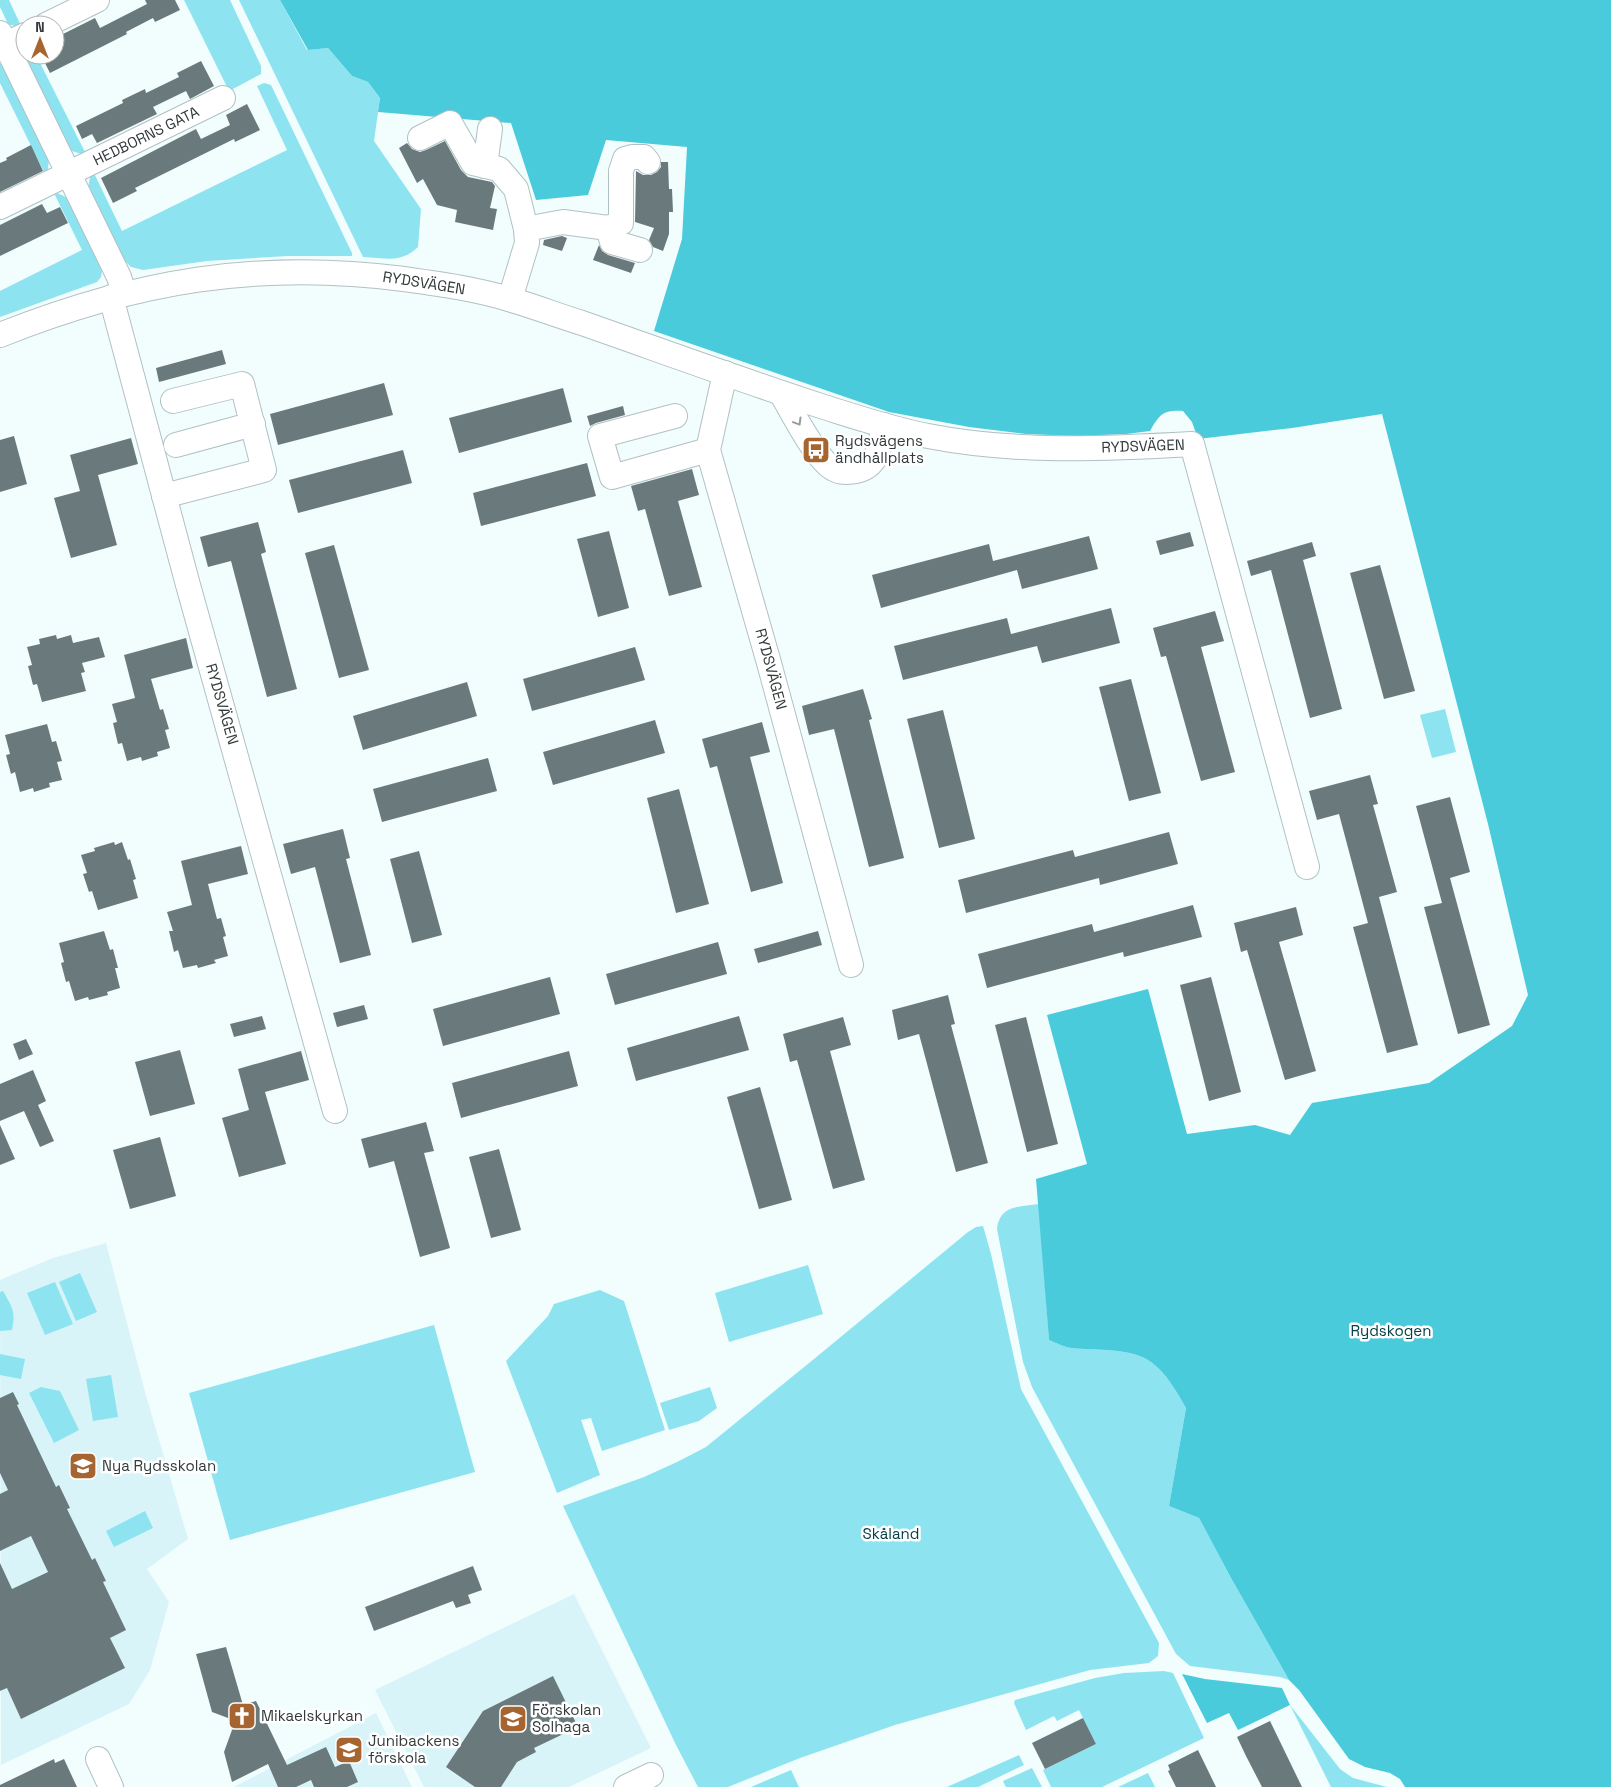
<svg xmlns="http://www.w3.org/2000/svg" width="1611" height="1787" viewBox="0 0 1611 1787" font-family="'Space Grotesk',sans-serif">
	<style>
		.built { fill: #d8f4f8 }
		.green { fill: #8de4f0 }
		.forest { fill: #49cbdc }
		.building { fill: #6a7a7c }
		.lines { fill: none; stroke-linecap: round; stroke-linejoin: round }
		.minor-casing { stroke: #b0c1c4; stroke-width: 26 }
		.minor { stroke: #fff; stroke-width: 24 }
		.oneway { stroke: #999c9d }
		.labels { text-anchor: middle; stroke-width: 5; stroke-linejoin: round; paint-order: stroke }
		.street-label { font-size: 15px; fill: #333a3b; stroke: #fff }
		.poi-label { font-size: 15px; fill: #333a3b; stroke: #fff; text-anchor: start }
		.park-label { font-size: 15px; fill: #034047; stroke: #fff }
	</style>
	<rect width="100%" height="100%" fill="#f2fdfe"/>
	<g class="built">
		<path d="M106,1243L145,1392L188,1539L147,1569L169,1602L150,1670L129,1704L1,1765L0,1280L53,1258Z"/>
		<path d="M574,1594L651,1748L569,1787H424L375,1690Z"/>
		<path d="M376,1713L412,1787H234Z"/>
	</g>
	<g class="green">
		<path d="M0,0H9L22,28L8,24L0,7Z"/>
		<path d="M184,0H230L261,66V74L229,91Z"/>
		<path d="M239,0H280L307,50L328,48L352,76L368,82L380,98L374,141L421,209L418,247C400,264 386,258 363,257Z"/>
		<path d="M25,54L36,55L87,156L69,150L24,56Z"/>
		<path d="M0,64L4,65L49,159L47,178L0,83Z"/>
		<path d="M264,83L271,85L352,253V256H288L207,261L143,270L131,267L124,260L88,187L92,169L122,231L287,150L257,86Z"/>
		<path d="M53,191L68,198L102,271L101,277L97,282L0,317V291L82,250Z"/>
		<path d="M1445,709L1456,752L1432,758L1420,715Z"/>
		<path d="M1039,1204L1049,1340C1056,1343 1064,1347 1071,1348C1094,1351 1131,1347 1151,1362C1167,1374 1176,1391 1186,1408L1169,1506L1199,1518L1231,1578L1289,1680L1280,1677L1190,1666L1176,1654L1032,1387L1023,1362L997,1229C1000,1205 1019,1207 1039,1204Z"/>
		<path d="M983,1226L991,1254L1021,1389L1159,1643L1158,1656L1149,1663L1090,1670L895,1725L800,1758L728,1787H698L676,1745L563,1506L644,1477L677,1462L706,1447L814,1359L968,1232L976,1227Z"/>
		<path d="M808,1265L823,1314L729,1342L715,1293Z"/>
		<path d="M80,1273L97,1312L76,1321L59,1282Z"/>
		<path d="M55,1282L73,1324L45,1335L27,1293Z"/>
		<path d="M600,1290L624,1301L665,1430L602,1451L591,1418L581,1420L600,1475L557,1493L506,1361L548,1316L554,1304Z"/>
		<path d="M3,1291C12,1307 16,1311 12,1330L0,1331V1292Z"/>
		<path d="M434,1325L475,1472L230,1540L189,1393Z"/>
		<path d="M0,1354L25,1359L21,1379L0,1375Z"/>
		<path d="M111,1375L118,1417L93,1421L86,1379Z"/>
		<path d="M41,1387L60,1391L79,1430L54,1443L29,1393Z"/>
		<path d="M710,1387L717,1408L699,1421L669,1430L660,1403Z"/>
		<path d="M145,1511L153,1528L114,1547L106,1531Z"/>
		<path d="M1164,1671L1173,1673L1204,1738L1102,1787H1051L1043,1770L1096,1744L1079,1710L1057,1721L1054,1716L1026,1730L1014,1703L1015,1700L1095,1678L1124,1673Z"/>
		<path d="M1290,1705L1340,1769L1353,1778L1387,1787H1331Z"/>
		<path d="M1019,1755L1024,1765L978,1787H947Z"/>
		<path d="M1032,1768L1042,1787H1006L1003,1781Z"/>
		<path d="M791,1770L799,1787H751Z"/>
		<path d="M1148,1773L1155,1787H1118Z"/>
	</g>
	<g class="forest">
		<path d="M280,0H1611V1787H1405L1400,1779L1390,1773L1365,1767L1349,1759L1299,1690L1289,1680L1231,1578L1199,1518L1169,1506L1186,1408C1176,1391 1167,1374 1151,1362C1131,1347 1094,1351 1071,1348C1064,1347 1056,1343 1049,1340L1036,1179L1087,1164L1047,1015L1148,989L1187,1134L1255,1125L1290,1135L1312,1103L1429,1083L1512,1026L1528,995L1488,824L1382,414L1292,428L1198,439L1192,422L1183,411C1163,410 1160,414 1150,431L1126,434L1077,436L1026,434L969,427L889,412L654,331L682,239L687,147L606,140L588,195L536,200L511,123L378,112L380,98L368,82L352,76L328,48L308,50Z"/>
		<path d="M1182,1674L1205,1679L1282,1688L1290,1705L1238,1730L1229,1713L1207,1723Z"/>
	</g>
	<g class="building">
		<path d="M145,0H175L180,10L155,22L153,18L126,32L127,34L50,73L41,55H55V38L95,18L100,28L147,4Z"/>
		<path d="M201,61L214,86L190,99L186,91L153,107L157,114L97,143L92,134L82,139L76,126L123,103L122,100L145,89L146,93L179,77L177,73Z"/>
		<path d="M247,104L260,130L235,142L234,139L135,188L137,191L113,203L101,178L196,129L201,139L230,125L226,115Z"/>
		<path d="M445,141L461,170L468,177L492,182L495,186L490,208L497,209L493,230L455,222L457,210L437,205L423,179L417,183L399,148L407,143L412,149L420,152L426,150Z"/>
		<path d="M31,145L43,171L0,192V163L7,160L6,158Z"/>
		<path d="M661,162H668L669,189H672L673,212H669V234L663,251L653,247L649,240L654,228L635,222L636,171L643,175H651L657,172L661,167Z"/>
		<path d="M42,204L47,213L60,207L68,223L0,256V225Z"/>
		<path d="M562,236L567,238L562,251L543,245L544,240Z"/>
		<path d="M599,245L602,251L608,255L635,263L631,273L593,260Z"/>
		<path d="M222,350L226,364L159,382L156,368Z"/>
		<path d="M384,383L393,415L278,445L270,414Z"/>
		<path d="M563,388L572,422L459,453L449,418Z"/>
		<path d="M623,406L625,415L596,423L590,426L587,416Z"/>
		<path d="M14,436L27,484L0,492V440Z"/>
		<path d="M131,438L138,464L98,475L117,545L71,558L54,498L80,491L70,455Z"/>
		<path d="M403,450L412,483L298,513L289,480Z"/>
		<path d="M587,463L596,496L481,526L473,493Z"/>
		<path d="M692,469L699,495L678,501L702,587L669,596L645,509L638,511L631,486Z"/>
		<path d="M258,522L266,552L261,554L297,689L267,697L231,561L208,567L200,537Z"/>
		<path d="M609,531L629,608L598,617L577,539Z"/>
		<path d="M1190,532L1194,546L1160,555L1156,541Z"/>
		<path d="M1089,536L1098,569L1022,589L1017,570L881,608L872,575L989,544L993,561Z"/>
		<path d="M1312,542L1316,556L1303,560L1342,709L1310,718L1271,570L1251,576L1247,561Z"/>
		<path d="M334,545L369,670L339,678L305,553Z"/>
		<path d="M1380,565L1415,691L1384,699L1350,573Z"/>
		<path d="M1111,608L1120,643L1042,663L1037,646L903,680L894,646L1007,618L1011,634Z"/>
		<path d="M1215,611L1224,641L1201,647L1235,772L1201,781L1166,656L1161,657L1153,628Z"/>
		<path d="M56,635L57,639L71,635L73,643L99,637L105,657L82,663L85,672L81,673L86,691L42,702L37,684L33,685L28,666L32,665L27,647L40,644L39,639Z"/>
		<path d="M186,638L193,668L151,679L160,710L163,709L169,729L165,730L170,748L157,752L158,756L142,761L141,757L127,761L122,743L118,744L113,723L117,722L112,704L135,698L124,655Z"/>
		<path d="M635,647L645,680L532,711L523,679Z"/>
		<path d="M1131,679L1161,793L1129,801L1099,687Z"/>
		<path d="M467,682L477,716L363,750L353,716Z"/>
		<path d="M863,689L872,719L869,720L904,858L869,867L834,729L809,735L802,706Z"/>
		<path d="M943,710L975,839L939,848L907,719Z"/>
		<path d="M655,720L665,753L553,785L543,752Z"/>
		<path d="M762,722L770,752L750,757L783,883L751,892L717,766L710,768L702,739Z"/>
		<path d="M47,724L52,742L56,741L62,761L57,762L62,780L49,783L50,787L34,792L33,788L20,792L15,772L11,774L6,755L10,754L5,735Z"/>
		<path d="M488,758L497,791L382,822L373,789Z"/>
		<path d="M1370,775L1378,804L1373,805L1397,892L1379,897L1418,1045L1387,1053L1353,927L1368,923L1339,814L1317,820L1309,791Z"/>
		<path d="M679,789L709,904L676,913L647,798Z"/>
		<path d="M1450,797L1470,872L1450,878L1490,1025L1458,1034L1424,907L1442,903L1416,806Z"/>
		<path d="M343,829L350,858L346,859L371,955L340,963L315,867L291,874L283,844Z"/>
		<path d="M1169,832L1178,864L1100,885L1099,878L966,913L958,880L1073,850L1075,857Z"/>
		<path d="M114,842L115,845L122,842L128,860L130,859L136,879L133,880L138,898L98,910L92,891L89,892L83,874L87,873L81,855L95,851L94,848Z"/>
		<path d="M241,846L248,874L208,884L217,919L221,918L226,936L223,937L228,956L214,960L216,963L198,968L197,965L183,968L178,950L174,952L169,931H173L167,912L192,905L181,861Z"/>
		<path d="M419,851L442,935L412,943L390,859Z"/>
		<path d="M1193,905L1202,937L1124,957L1123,952L987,988L978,954L1092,924L1094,932Z"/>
		<path d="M1296,907L1303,935L1279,942L1316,1071L1285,1080L1247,950L1241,952L1234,923Z"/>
		<path d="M104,931L110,950L113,949L118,968H115L120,988L107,992L108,995L89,1000L88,997L75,1001L69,981L66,982L61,963L64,962L59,943Z"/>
		<path d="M818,931L822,945L758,963L754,949Z"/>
		<path d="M718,942L727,974L615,1005L606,974Z"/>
		<path d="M550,977L560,1014L443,1046L433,1009Z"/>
		<path d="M1211,977L1241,1092L1209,1101L1180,985Z"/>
		<path d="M948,995L955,1024L951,1025L988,1163L956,1172L919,1034L898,1040L892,1010Z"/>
		<path d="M364,1005L368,1019L337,1027L333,1013Z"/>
		<path d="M262,1016L266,1029L234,1037L230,1024Z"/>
		<path d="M739,1016L749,1050L636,1081L627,1048Z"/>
		<path d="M843,1017L851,1045L830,1051L865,1180L833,1189L797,1060L790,1062L783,1034Z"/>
		<path d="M1026,1017L1058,1144L1027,1152L995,1025Z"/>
		<path d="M26,1039L33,1054L19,1060L13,1044Z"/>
		<path d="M180,1050L195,1104L150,1116L135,1062Z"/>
		<path d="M301,1051L309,1080L265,1092L286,1164L239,1177L222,1118L249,1110L238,1069Z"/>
		<path d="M569,1051L578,1086L461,1118L452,1083Z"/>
		<path d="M33,1070L46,1101L38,1105L54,1141L40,1147L24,1111L0,1121V1084Z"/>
		<path d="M760,1087L792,1200L759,1209L727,1097Z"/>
		<path d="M426,1122L434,1151L424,1153L450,1248L420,1257L394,1161L369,1168L361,1139Z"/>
		<path d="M0,1125L15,1159L0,1165Z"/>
		<path d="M160,1137L176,1196L130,1209L113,1150Z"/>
		<path d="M499,1149L521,1230L491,1238L469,1157Z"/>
		<path d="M13,1392L19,1404L17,1405L56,1487L59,1485L70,1508L67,1509L92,1560L95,1558L106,1581L103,1582L126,1630L110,1638L125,1668L21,1719L7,1688L0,1691V1563L12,1589L48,1572L31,1536L0,1551V1494L8,1490L0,1473V1398Z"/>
		<path d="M473,1566L482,1590L468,1595L471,1603L456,1608L453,1601L374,1631L365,1607Z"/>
		<path d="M226,1647L243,1705L256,1701L287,1765L326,1747L335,1767L349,1761L358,1782L347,1787H314L311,1780L296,1787H278L268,1764L232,1782L224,1752L232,1730L228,1718L212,1712L196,1654Z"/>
		<path d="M553,1676L578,1727L534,1748L536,1752L517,1762L501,1787H475L446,1767L483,1711Z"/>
		<path d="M1083,1718L1096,1744L1045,1769L1032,1743Z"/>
		<path d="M1270,1721L1302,1787H1262L1246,1756L1237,1737Z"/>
		<path d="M1198,1750L1216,1787H1176L1168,1771L1170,1770L1168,1765Z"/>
		<path d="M54,1759L55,1763L64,1759L77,1787H0V1785Z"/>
	</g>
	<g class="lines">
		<defs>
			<g id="minor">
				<path d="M46,25L97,0"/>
				<path d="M0,33L119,277L124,293"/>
				<path d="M0,47L25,35"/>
				<path d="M420,138L450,123L473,163L499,169L516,189L526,229L527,243L510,299"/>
				<path d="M485,166L490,129"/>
				<path d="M0,207L223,98"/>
				<path d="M608,228L621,223V171L625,159L632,157H644L648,162"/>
				<path d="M526,229L563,222L608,228L612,242L640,250"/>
				<path d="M111,297L188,585L335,1111"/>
				<path d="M0,335C135,281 258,260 404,279C440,284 477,289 512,300C536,307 559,316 582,323C662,351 741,380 821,406C856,417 891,429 928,436C1015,453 1103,449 1192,444L1307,867"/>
				<path d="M725,373L708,450L769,663L851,965"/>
				<path d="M781,393C792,411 816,460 834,469C841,473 848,472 856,471C879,466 880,444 884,425"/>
				<path d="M675,416L600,436L612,477L708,450"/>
				<path d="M176,445L253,424"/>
				<path d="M164,496L264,470L242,384L173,401"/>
				<path d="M98,1759L111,1787"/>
				<path d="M626,1787L651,1775"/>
			</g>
		</defs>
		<use href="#minor" class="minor-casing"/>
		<use href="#minor" class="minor"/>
	</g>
	<defs><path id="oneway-chevron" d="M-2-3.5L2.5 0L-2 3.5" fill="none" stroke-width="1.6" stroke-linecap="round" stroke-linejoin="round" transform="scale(1.25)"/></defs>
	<use class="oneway" href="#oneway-chevron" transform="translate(798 422) rotate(59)"/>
	<defs>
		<symbol id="bus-square" viewBox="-11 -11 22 22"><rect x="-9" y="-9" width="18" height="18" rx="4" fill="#a66530" stroke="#fff"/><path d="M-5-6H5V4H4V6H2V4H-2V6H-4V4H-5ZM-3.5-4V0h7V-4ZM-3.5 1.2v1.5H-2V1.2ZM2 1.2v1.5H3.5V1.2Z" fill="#fff"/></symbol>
		<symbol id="school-square" viewBox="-11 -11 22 22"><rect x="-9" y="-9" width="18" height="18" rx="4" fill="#a66530" stroke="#fff"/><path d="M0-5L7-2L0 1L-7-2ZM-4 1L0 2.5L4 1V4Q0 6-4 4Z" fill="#fff"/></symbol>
		<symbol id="church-square" viewBox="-11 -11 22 22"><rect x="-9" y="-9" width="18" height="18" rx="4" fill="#a66530" stroke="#fff"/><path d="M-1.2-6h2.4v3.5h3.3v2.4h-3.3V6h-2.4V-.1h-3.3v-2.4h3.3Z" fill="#fff"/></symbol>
	</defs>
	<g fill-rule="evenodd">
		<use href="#bus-square" x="800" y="434" width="32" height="32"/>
		<use href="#school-square" x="67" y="1450" width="32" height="32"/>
		<use href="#church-square" x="226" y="1700" width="32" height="32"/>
		<use href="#school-square" x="497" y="1703" width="32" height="32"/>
		<use href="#school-square" x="333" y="1734" width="32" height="32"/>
	</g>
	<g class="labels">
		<g class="street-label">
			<text transform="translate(146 136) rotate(-26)" y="5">HEDBORNS GATA</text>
			<text transform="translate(424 283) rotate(9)" y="5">RYDSVÄGEN</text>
			<text transform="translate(1143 446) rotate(-2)" y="5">RYDSVÄGEN</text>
			<text transform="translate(771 669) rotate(75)" y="5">RYDSVÄGEN</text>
			<text transform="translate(222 704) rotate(74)" y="5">RYDSVÄGEN</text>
		</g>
		<g class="poi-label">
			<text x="835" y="446">Rydsvägens<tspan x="835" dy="17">ändhållplats</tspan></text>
			<text x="102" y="1471">Nya Rydsskolan</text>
			<text x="532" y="1715">Förskolan<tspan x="532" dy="17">Solhaga</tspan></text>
			<text x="261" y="1721">Mikaelskyrkan</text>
			<text x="368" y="1746">Junibackens<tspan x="368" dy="17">förskola</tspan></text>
		</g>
		<g class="park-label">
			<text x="1391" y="1336">Rydskogen</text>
			<text x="891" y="1539">Skåland</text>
		</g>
	</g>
	<g transform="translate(40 40)"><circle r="24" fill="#ffffff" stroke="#adb0b1"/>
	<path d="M0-4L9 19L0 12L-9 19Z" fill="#a66530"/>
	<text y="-8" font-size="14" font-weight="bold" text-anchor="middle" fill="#333a3b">N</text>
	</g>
</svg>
